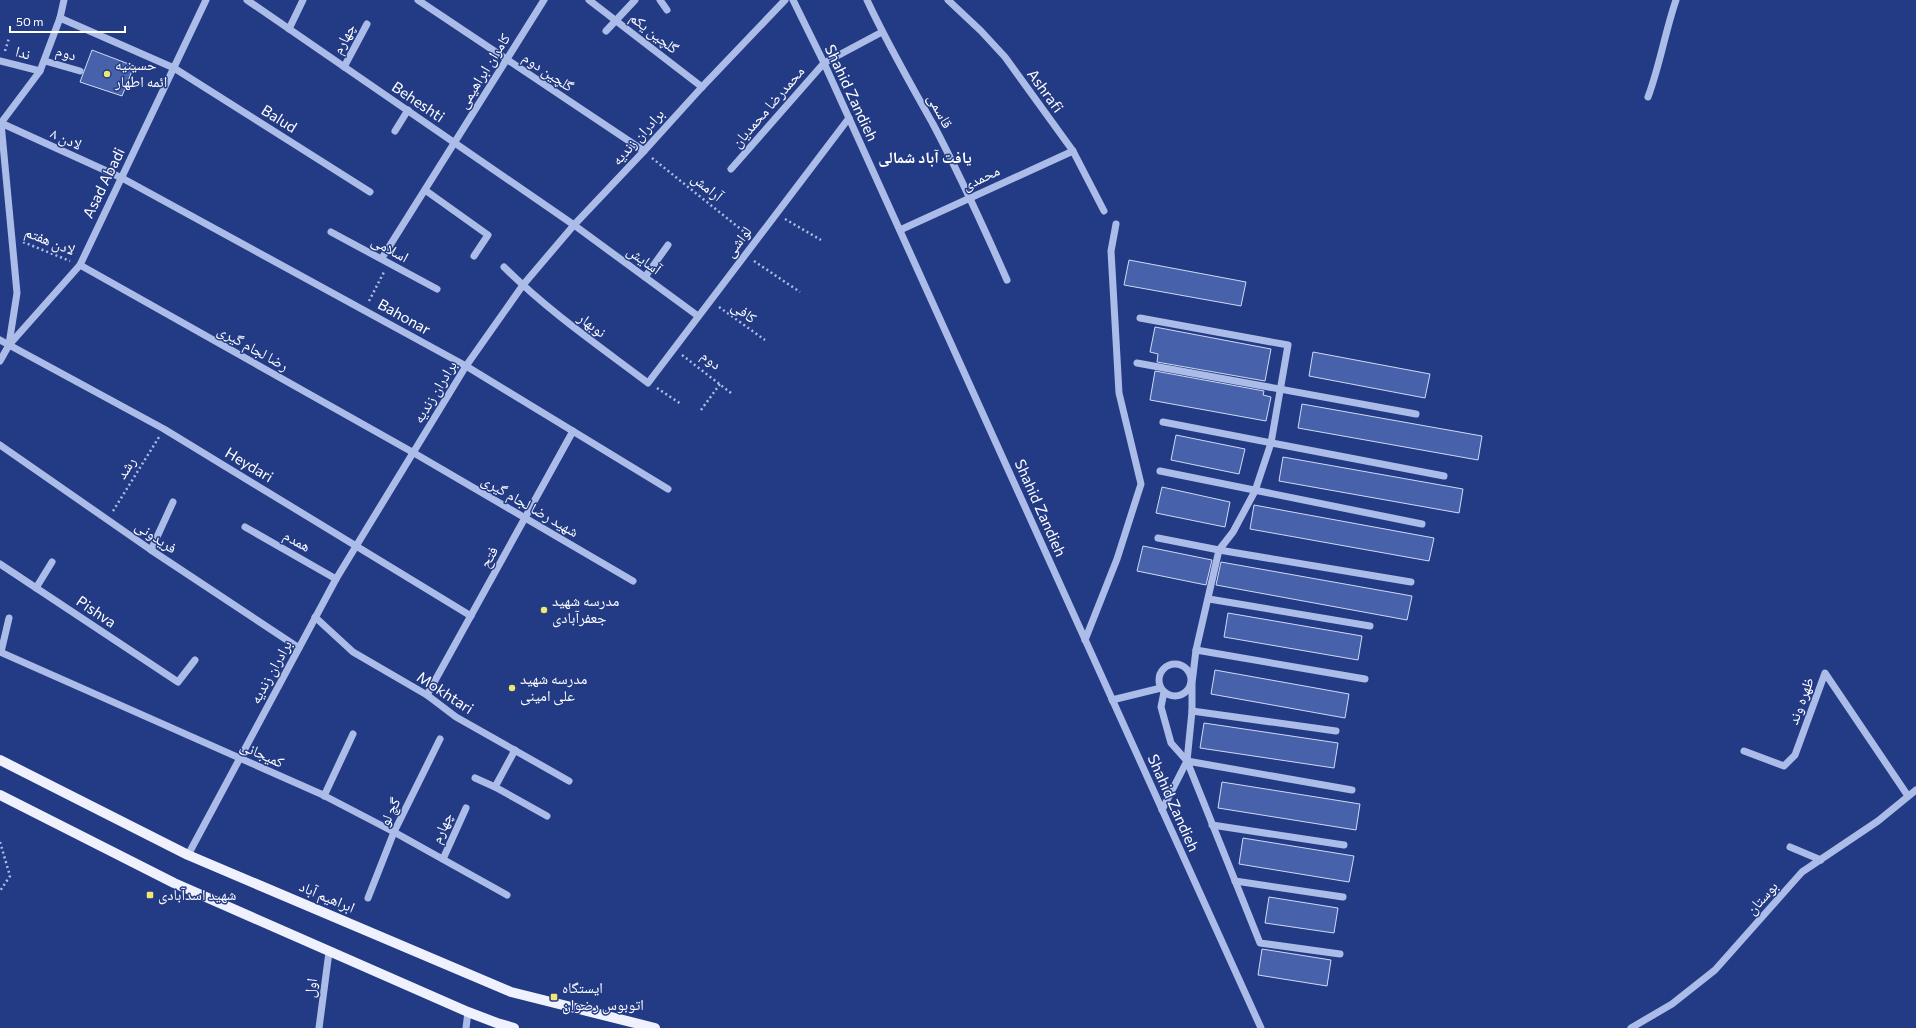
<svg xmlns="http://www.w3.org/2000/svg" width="1916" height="1028" viewBox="0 0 1916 1028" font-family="Commissioner,'Noto Naskh Arabic',sans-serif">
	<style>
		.building { fill: #4762aa; stroke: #d0daf6 }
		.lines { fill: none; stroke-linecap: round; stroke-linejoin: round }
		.path { stroke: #acbce8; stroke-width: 2.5; stroke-dasharray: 2 3; stroke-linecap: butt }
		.minor { stroke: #acbce8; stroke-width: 7 }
		.major { stroke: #eff2fe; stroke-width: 10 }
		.poi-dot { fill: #f3e66f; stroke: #233b84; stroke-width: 1.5 }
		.labels { text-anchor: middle; stroke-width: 3; stroke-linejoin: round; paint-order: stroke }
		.street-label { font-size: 15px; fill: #fff; stroke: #233b84 }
		.poi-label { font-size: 15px; fill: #fff; stroke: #233b84; text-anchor: start }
		.neighbourhood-label { font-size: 16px; font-weight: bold; fill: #fff; stroke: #233b84 }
	</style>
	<rect width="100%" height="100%" fill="#233b84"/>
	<g class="building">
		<path d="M92,50L134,66L122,96L80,82Z"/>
		<path d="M1129,260L1246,282L1241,306L1124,285Z"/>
		<path d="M1155,327L1271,349L1265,381L1157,362L1158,354L1150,352Z"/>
		<path d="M1313,352L1430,374L1425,398L1309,376Z"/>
		<path d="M1155,371L1264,391L1263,395L1271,397L1266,421L1150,400Z"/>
		<path d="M1302,404L1482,436L1478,460L1298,428Z"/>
		<path d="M1176,435L1245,449L1239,474L1171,460Z"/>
		<path d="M1283,457L1463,489L1459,513L1279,481Z"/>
		<path d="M1162,487L1230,502L1225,527L1156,513Z"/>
		<path d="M1254,505L1434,538L1429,561L1250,529Z"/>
		<path d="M1143,546L1212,560L1206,585L1137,571Z"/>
		<path d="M1221,562L1412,596L1407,620L1216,585Z"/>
		<path d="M1228,613L1362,636L1358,660L1224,637Z"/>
		<path d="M1215,670L1349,694L1345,718L1211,694Z"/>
		<path d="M1204,723L1338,743L1334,768L1200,748Z"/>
		<path d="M1222,782L1360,804L1356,830L1218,808Z"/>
		<path d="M1243,838L1354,856L1349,882L1239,864Z"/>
		<path d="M1269,897L1338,908L1334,933L1265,923Z"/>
		<path d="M1262,949L1331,960L1327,986L1258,975Z"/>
	</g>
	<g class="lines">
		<g class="path">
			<path d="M5,51L9,38"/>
			<path d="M652,158L748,235"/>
			<path d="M785,219L821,240"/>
			<path d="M23,242L70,261"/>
			<path d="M754,261L800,292"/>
			<path d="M369,301L384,272"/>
			<path d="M719,307L765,340"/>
			<path d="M682,355L731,393"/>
			<path d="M657,388L681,404"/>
			<path d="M701,410L720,384"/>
			<path d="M113,511L159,437"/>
			<path d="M0,842L10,876L0,891"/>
		</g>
		<g class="minor">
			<path d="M247,0L574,225L698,316"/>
			<path d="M418,0L644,151"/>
			<path d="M589,0L702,87"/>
			<path d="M660,0L667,10"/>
			<path d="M793,0L824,63L1261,1028"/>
			<path d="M867,0C887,43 910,83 933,124C960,175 984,228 1007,280"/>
			<path d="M948,0L981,31L1005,57L1073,151L1104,211"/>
			<path d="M60,18L174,68L370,192"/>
			<path d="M289,29L303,0"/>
			<path d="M606,31L635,0"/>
			<path d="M0,61L40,71"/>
			<path d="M45,61L80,71"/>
			<path d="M344,67L367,24"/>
			<path d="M1648,97C1660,65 1665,32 1676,0"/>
			<path d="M1,123L122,178L466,366L668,489"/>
			<path d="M395,131L408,110"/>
			<path d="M731,169L824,63L882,32"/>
			<path d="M425,190L488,235L474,256"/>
			<path d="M900,230L1073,151"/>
			<path d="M331,232L437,289"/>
			<path d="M382,258L544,0"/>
			<path d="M80,265L414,453L633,581"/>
			<path d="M504,267C548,311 599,346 648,383L849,118"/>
			<path d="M645,277L668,245"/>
			<path d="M1140,318L1288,345L1271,443L1255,491L1233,532L1219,550L1196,650L1192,683V711L1187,761L1162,810"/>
			<path d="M0,340L164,429L471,616"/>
			<path d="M9,344L17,293L1,123L40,71L60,18L64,0"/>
			<path d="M0,361L9,345L80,265L206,0"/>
			<path d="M1137,363L1416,414"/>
			<path d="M1163,422L1444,476"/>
			<path d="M0,445L151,550L299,648"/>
			<path d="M1160,471L1422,524"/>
			<path d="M245,527L336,579"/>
			<path d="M1158,538L1219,550L1411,582"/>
			<path d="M151,550L173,502"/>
			<path d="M0,564L178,682L195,660"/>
			<path d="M36,588L52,562"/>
			<path d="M1209,599L1370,626"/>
			<path d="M315,617L353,652L427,695L456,717L569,781"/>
			<path d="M1085,640L1117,559L1141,484L1119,393L1111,251L1116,224"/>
			<path d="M1196,650L1365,679"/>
			<path d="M0,652L321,794L394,832L507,895"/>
			<path d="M1,652L9,618"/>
			<circle cx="1175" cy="680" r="16"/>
			<path d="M1164,692L1161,707L1171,743L1187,761"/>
			<path d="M427,695L573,431"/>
			<path d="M1112,700L1161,688"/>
			<path d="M1192,711L1336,731"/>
			<path d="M515,750L495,787L547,816"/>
			<path d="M1744,751L1784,766L1795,755L1825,673L1908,796"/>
			<path d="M475,778L495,787"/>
			<path d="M324,796L353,734"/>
			<path d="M1212,825L1344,845"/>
			<path d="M1790,847L1821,860"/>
			<path d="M188,855L336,579L466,366L523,285L574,225L644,151L702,87L785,0"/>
			<path d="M443,859L466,808"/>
			<path d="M1235,881L1343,897"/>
			<path d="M368,898L394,832L440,739"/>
			<path d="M1340,954L1260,943L1187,761L1352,790"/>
			<path d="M319,1028L329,952"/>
			<path d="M466,1028L468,1012"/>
			<path d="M1631,1028L1672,1004L1715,970L1802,872L1878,821L1916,790"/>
		</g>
		<g class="major">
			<path d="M0,760L188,855L511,992L655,1028"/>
			<path d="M0,795L174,883L468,1012L497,1023L514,1028"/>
		</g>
	</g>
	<g class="poi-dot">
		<circle cx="107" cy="74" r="4"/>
		<circle cx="544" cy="610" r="4"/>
		<circle cx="512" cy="688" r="4"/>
		<rect x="146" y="891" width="8" height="8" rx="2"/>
		<rect x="550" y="993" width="8" height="8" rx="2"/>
	</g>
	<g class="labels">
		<g class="street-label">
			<text transform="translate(654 33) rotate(38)" y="5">گلچین یکم</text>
			<text transform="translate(344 39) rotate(-62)" y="5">چهارم</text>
			<text transform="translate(23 53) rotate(15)" y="5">ندا</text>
			<text transform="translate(66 53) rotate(16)" y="5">دوم</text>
			<text transform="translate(484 71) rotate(-58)" y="5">کامران ابراهیمی</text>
			<text transform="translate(548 72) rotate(34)" y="5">گلچین دوم</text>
			<text transform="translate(1045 91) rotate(54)" y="5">Ashrafi</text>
			<text transform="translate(851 93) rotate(65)" y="5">Shahid Zandieh</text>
			<text transform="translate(418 102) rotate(34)" y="5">Beheshti</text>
			<text transform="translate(768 107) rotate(-49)" y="5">محمدرضا محمدیان</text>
			<text transform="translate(940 111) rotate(62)" y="5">قاسمی</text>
			<text transform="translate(279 119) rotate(32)" y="5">Balud</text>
			<text transform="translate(638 137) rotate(-48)" y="5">برادران زندیه</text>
			<text transform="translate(66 139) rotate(24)" y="5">لادن ۸</text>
			<text transform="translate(981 178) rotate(-25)" y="5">محمدی</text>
			<text transform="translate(104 183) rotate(-64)" y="5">Asad Abadi</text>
			<text transform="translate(707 187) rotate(39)" y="5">آرامش</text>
			<text transform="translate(50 241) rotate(22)" y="5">لادن هفتم</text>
			<text transform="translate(738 242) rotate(-53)" y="5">لواشی</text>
			<text transform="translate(390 249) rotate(29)" y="5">اسلامی</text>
			<text transform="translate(644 260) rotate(36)" y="5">آسایش</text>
			<text transform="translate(744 312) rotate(36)" y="5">کافی</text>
			<text transform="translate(404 317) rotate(29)" y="5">Bahonar</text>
			<text transform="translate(592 325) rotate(37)" y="5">نوبهار</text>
			<text transform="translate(253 348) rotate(29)" y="5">رضا لجام گیری</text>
			<text transform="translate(711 360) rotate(38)" y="5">دوم</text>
			<text transform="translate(435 392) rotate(-59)" y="5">برادران زندیه</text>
			<text transform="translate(249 465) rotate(31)" y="5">Heydari</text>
			<text transform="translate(126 468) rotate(-58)" y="5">رشد</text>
			<text transform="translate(530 506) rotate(30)" y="5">شهید رضا لجام گیری</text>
			<text transform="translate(1040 508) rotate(66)" y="5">Shahid Zandieh</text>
			<text transform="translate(156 537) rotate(34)" y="5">فریدونی</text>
			<text transform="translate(297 541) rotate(30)" y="5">همدم</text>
			<text transform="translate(489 557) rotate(-61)" y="5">فتح</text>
			<text transform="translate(96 612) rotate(34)" y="5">Pishva</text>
			<text transform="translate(271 672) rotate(-61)" y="5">برادران زندیه</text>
			<text transform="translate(445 693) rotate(33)" y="5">Mokhtari</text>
			<text transform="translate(1801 701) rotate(-70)" y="5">ظهره وند</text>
			<text transform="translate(262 754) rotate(24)" y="5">کمیجانی</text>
			<text transform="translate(1173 803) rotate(66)" y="5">Shahid Zandieh</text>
			<text transform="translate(390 812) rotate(-64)" y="5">گچ لو</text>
			<text transform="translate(442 828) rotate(-66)" y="5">چهارم</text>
			<text transform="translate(327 897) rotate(23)" y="5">ابراهیم آباد</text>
			<text transform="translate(1762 898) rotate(-48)" y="5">بوستان</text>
			<text transform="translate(311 988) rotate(-82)" y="5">اول</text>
		</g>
		<g class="poi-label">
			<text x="115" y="70">حسینیه<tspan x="115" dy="17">ائمه اطهار</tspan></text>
			<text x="552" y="606">مدرسه شهید<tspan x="552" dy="17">جعفرآبادی</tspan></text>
			<text x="520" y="684">مدرسه شهید<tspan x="520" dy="17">علی امینی</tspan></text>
			<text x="158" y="900">شهید اسدآبادی</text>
			<text x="562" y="993">ایستگاه<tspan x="562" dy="17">اتوبوس رضوان</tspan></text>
		</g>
		<g class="neighbourhood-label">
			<text x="925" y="163">یافت آباد شمالی</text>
		</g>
	</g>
	<path d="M10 26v6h115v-6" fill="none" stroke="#ffffff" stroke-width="2"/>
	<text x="16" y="26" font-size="12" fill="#ffffff" stroke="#233b84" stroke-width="3" paint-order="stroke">50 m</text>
</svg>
